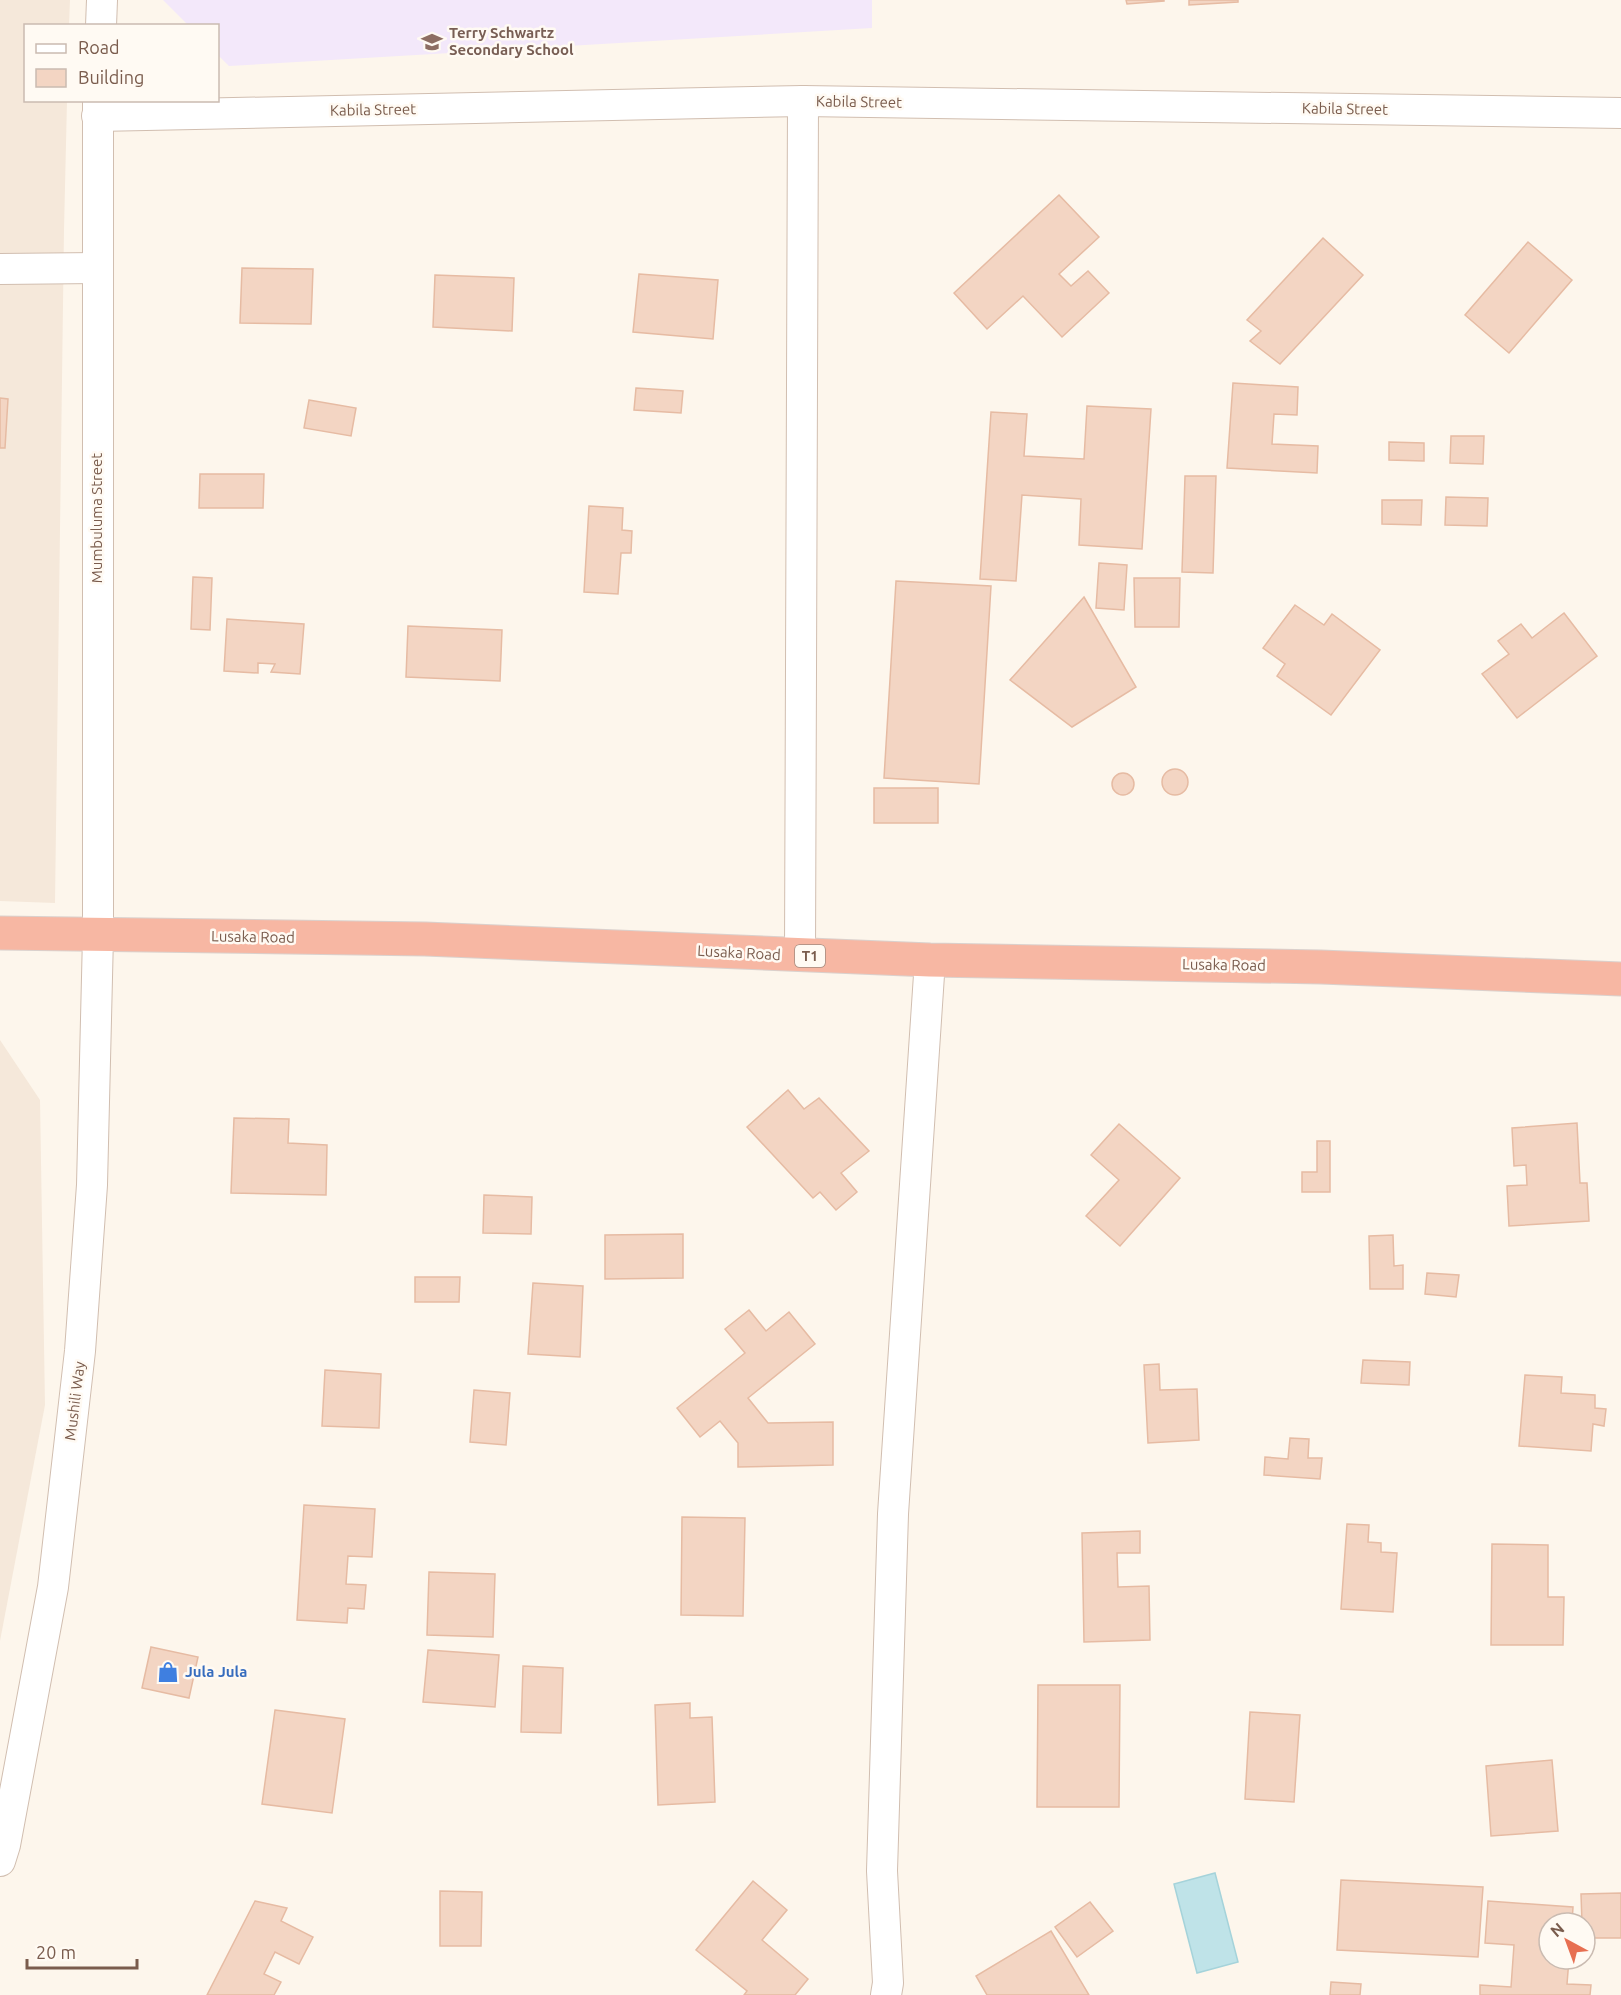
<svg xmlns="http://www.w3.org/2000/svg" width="1621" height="1995" viewBox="0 0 1621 1995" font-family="Ubuntu,sans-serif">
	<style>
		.residential { fill: #f5e8da }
		.education { fill: #f3e8fa }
		.water { fill: #bfe3e8; stroke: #a5d3da; stroke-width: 1.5 }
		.building { fill: #f3d5c3; stroke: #e6bba3; stroke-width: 1.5 }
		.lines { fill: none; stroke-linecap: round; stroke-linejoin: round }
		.street-casing { stroke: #d1beb0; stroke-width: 32 }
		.highway-casing { stroke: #dad1cd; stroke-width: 35 }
		.street { stroke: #fff; stroke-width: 30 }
		.highway { stroke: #f7b7a3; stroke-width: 33 }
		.labels { text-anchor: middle; stroke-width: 5; stroke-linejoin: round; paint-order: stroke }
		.shield { fill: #fffaf3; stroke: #a28b7f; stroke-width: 1.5 }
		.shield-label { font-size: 14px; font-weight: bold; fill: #7a5c4d }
		.education-label { font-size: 15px; font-weight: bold; fill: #785e54; stroke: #fffaf3; text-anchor: start }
		.street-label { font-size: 15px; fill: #7a5c4d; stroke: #fffaf3 }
		.shop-label { font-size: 15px; font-weight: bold; fill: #366cbe; stroke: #fffaf3; text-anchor: start }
	</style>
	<rect width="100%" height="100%" fill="#fdf6ec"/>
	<g class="residential">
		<path d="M0,0H70L69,25L26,26V100L67,101L64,230L55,903L0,901Z"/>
		<path d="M0,1040L40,1100L45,1405L0,1641Z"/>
	</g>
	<path class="education" d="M163,0H872V28L229,66L218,55V26L188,25Z"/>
	<path class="water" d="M1215,1873L1238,1962L1197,1973L1174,1884Z"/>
	<g class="building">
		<path d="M1126,0H1164V1L1127,4Z"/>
		<path d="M1189,0H1238V2L1189,5Z"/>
		<path d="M1059,195L1099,237L1059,274L1071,286L1088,271L1109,293L1062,337L1023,296L987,329L954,293Z"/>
		<path d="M1323,238L1363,275L1280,364L1250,341L1261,331L1247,320Z"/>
		<path d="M1528,242L1572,280L1509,353L1465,315Z"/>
		<path d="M242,268L313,269L311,324L240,323Z"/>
		<path d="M639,274L718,280L713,339L633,332Z"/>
		<path d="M435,275L514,278L512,331L433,327Z"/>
		<path d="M1233,383L1298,387L1297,415L1274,414L1272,444L1318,446L1317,473L1227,468Z"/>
		<path d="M636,388L683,391L681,413L634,410Z"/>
		<path d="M0,398L8,399L5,448H0Z"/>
		<path d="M309,400L356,408L351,436L304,428Z"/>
		<path d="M1087,406L1151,409L1142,549L1079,545L1081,499L1022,495L1016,581L980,579L991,412L1027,414L1024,456L1084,459Z"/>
		<path d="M1451,436H1484L1483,464L1450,463Z"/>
		<path d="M1389,442L1424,443V461L1389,460Z"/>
		<path d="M200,474H264L263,508H199Z"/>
		<path d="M1185,476H1216L1213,573L1182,572Z"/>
		<path d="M1446,497L1488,498L1487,526L1445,525Z"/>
		<path d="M1382,500H1422L1421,525L1382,524Z"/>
		<path d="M589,506L623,508L622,530L632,531L631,553H621L618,594L584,592Z"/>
		<path d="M1099,563L1127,565L1124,610L1096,608Z"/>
		<path d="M193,577L212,578L210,630L191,629Z"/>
		<path d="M1134,578H1180L1179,627H1135Z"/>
		<path d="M896,581L991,586L979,784L884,778Z"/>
		<path d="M1084,597L1136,687L1072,727L1010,680Z"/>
		<path d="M1295,605L1324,625L1332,614L1380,650L1331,715L1277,676L1285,664L1263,648Z"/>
		<path d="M1564,613L1597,656L1517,718L1482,674L1509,654L1498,641L1521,624L1532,638Z"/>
		<path d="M227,619L304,624L300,674L271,672L275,664L258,663V673L224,671Z"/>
		<path d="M408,626L502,630L500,681L406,677Z"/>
		<circle cx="1175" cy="782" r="13"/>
		<circle cx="1123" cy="784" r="11"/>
		<rect x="874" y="788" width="64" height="35"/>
		<path d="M788,1090L804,1109L819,1098L869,1151L841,1173L857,1192L836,1210L820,1192L813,1198L747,1127Z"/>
		<path d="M234,1118L289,1119L288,1143L327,1145L326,1195L231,1193Z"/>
		<path d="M1577,1123L1580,1183H1587L1589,1221L1509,1226L1507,1186L1527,1185L1526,1165L1514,1166L1512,1128Z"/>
		<path d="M1119,1124L1180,1178L1120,1246L1086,1216L1119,1180L1091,1155Z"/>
		<path d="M1317,1141H1330V1192H1302V1172H1317Z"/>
		<path d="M484,1195L532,1197L531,1234L483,1233Z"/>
		<path d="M683,1234V1278L605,1279V1235Z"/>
		<path d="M1393,1235L1394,1266L1403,1265V1289H1370L1369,1236Z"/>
		<path d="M1427,1273L1459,1275L1456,1297L1425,1294Z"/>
		<path d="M415,1277H460L459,1302H415Z"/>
		<path d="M533,1283L583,1286L580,1357L528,1354Z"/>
		<path d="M749,1310L766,1331L789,1312L815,1344L748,1398L768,1423L833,1422V1465L738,1467V1443L720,1421L700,1437L677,1408L745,1353L725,1329Z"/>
		<path d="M1363,1360L1410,1362L1409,1385L1361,1383Z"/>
		<path d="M1159,1364L1160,1390L1197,1389L1199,1440L1148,1443L1144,1365Z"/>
		<path d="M325,1370L381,1374L379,1428L322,1426Z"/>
		<path d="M1525,1375L1562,1377L1561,1393L1595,1395V1408L1606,1409L1604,1426L1593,1424L1591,1451L1519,1446Z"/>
		<path d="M474,1390L510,1393L506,1445L470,1442Z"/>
		<path d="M1290,1438L1309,1439L1308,1458H1322L1320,1479L1264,1475L1265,1457L1288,1459Z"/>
		<path d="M304,1505L375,1509L372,1557L348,1556L346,1584L366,1585L364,1609L348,1608L347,1623L297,1620Z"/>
		<path d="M682,1517L745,1518L743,1616L681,1615Z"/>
		<path d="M1347,1524L1369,1525L1368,1542L1381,1543V1552L1397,1553L1393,1612L1341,1609Z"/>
		<path d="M1140,1531V1553H1117L1118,1587L1149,1586L1150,1640L1084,1642L1082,1533Z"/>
		<path d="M1492,1544L1548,1545V1597H1564L1563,1645H1491Z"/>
		<path d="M429,1572L495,1574L493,1637L427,1635Z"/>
		<path d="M151,1647L198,1657L189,1698L142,1688Z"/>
		<path d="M428,1650L499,1655L495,1707L423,1702Z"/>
		<path d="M523,1666L563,1668L561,1733L521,1732Z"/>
		<path d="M1038,1685H1120L1119,1807H1037Z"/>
		<path d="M690,1703V1718L712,1717L715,1802L658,1805L655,1705Z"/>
		<path d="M275,1710L345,1719L332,1813L262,1804Z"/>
		<path d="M1250,1712L1300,1715L1294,1802L1245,1799Z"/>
		<path d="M1552,1760L1558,1831L1491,1836L1486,1766Z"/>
		<path d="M1341,1880L1483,1887L1478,1957L1337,1950Z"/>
		<path d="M753,1881L787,1910L762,1940L808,1979L795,1995H744L747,1991L696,1950Z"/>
		<path d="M440,1891L482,1892L481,1946H440Z"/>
		<path d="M1621,1893V1938H1585V1923H1582L1581,1894Z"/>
		<path d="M255,1901L287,1908L281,1921L313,1937L299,1964L275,1952L264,1974L281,1982L274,1995H207Z"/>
		<path d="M1488,1901L1573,1907L1572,1923H1549V1959H1569L1567,1984L1591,1985L1590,1995H1480V1985L1511,1987L1514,1945L1485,1943Z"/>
		<path d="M1090,1902L1113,1931L1077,1957L1055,1927Z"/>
		<path d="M1051,1931L1089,1995H987L976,1976Z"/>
		<path d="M1331,1982L1361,1984L1360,1995H1330Z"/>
	</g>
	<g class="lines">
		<defs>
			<g id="street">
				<path d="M101,26L102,0"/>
				<path d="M97,116L803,101L1621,113"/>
				<path d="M0,269L97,268"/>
				<path d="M800,955L803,101"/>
				<path d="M0,1861L5,1845L53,1587L80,1351L92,1185L98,936V100"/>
				<path d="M886,1995L888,1983L882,1871L893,1514L930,960"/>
			</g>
			<path id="highway" d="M0,933L425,939L930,960L1321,967L1621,979"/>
		</defs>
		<use href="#street" class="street-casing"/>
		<use href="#highway" class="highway-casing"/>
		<use href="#street" class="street"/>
		<use href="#highway" class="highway"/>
	</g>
	<defs>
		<symbol id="school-bare" viewBox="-9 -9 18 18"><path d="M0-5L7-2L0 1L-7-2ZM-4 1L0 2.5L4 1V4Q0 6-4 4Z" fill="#8d6e63" stroke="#fffaf3" stroke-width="2.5" paint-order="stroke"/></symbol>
		<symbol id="shop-bare" viewBox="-9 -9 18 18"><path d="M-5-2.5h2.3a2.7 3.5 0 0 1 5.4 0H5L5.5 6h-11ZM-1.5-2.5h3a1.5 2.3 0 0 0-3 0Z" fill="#3f7fe0" stroke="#fffaf3" stroke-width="2.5" paint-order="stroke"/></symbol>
	</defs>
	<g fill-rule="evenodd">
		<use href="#school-bare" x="417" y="27" width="30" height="30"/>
		<use href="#shop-bare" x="153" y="1657" width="30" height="30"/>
	</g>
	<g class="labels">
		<rect class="shield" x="795" y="945" width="30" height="22" rx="4.5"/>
		<g class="shield-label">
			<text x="810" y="961">T1</text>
		</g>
		<g class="education-label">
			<text x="449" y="38">Terry Schwartz<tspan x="449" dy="17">Secondary School</tspan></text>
		</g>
		<g class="street-label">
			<text transform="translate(859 102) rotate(1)" y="5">Kabila Street</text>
			<text transform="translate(1345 109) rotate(1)" y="5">Kabila Street</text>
			<text transform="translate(373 110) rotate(-1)" y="5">Kabila Street</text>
			<text transform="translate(97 518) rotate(-90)" y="5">Mumbuluma Street</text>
			<text transform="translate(253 937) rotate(1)" y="5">Lusaka Road</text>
			<text transform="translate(739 953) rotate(3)" y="5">Lusaka Road</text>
			<text transform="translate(1224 965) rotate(1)" y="5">Lusaka Road</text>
			<text transform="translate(75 1401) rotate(-83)" y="5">Mushili Way</text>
		</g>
		<g class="shop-label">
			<text x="185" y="1677">Jula Jula</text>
		</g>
	</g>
	<rect x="24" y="24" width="195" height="78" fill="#fffaf3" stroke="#cabbb1" stroke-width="1.5"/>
	<rect x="36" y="44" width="30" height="9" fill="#ffffff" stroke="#cabbb1" stroke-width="1.5"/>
	<text x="78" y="54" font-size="18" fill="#7a5c4d">Road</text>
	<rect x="36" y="69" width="30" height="18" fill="#f3d5c3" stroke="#cabbb1" stroke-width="1.5"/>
	<text x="78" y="84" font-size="18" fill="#7a5c4d">Building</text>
	<g transform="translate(1567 1941) rotate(319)"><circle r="28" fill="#fffaf3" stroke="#cabbb1" stroke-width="1.5"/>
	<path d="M0-4.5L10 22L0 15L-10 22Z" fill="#e76f51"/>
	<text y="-9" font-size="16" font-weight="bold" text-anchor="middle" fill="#7a5c4d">N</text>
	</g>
	<path d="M27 1959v9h110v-9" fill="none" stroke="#7a5c4d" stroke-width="3"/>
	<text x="36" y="1959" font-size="18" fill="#7a5c4d" stroke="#fffaf3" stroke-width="4.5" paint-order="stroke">20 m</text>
</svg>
